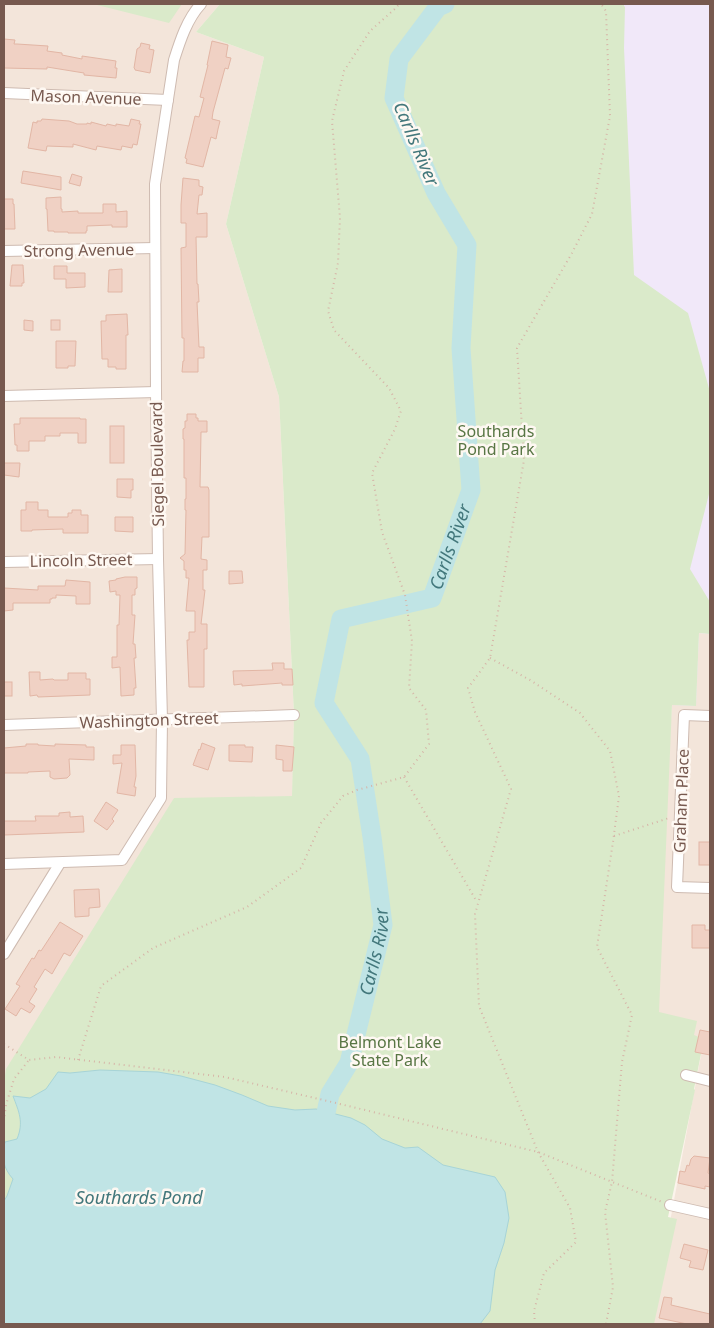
<svg xmlns="http://www.w3.org/2000/svg" width="714" height="1328" viewBox="0 0 714 1328" font-family="'Noto Sans',sans-serif">
	<style>
		.residential { fill: #f3e5da }
		.education { fill: #f1e8f9 }
		.green { fill: #daeaca }
		.water { fill: #c0e4e5; stroke: #a7d4d7 }
		.lines { fill: none; stroke-linecap: round; stroke-linejoin: round }
		.river { stroke: #c0e4e5; stroke-width: 19 }
		.building { fill: #f0d1c4; stroke: #e2b6a5 }
		.street-casing { stroke: #cebbb1; stroke-width: 12 }
		.path { stroke: #d6b4a7; stroke-width: 2; stroke-dasharray: 1 4; stroke-linecap: butt }
		.street { stroke: #fff; stroke-width: 10 }
		.labels { text-anchor: middle; stroke-width: 5; stroke-linejoin: round; paint-order: stroke }
		.street-label { font-size: 16px; fill: #77594f; stroke: #fef8f2 }
		.park-label { font-size: 16px; fill: #587644; stroke: #fef8f2 }
		.water-label { font-size: 18px; font-style: italic; fill: #42777b; stroke: #fef8f2 }
	</style>
	<rect width="100%" height="100%" fill="#fcf4ec"/>
	<g class="residential">
		<path d="M4,4H220L196,32L264,57L226,224L279,397L294,715L292,819L4,1089Z"/>
		<path d="M699,633L710,634V1324H651L704,1039L651,1023L672,705H695Z"/>
	</g>
	<path class="education" d="M624,4H710V634L699,633L696,706L575,701Z"/>
	<g class="green">
		<path d="M93,4H182L169,23Z"/>
		<path d="M220,4H624V6L625,7L624,48L634,275L688,313L710,392V490L690,569L710,602V634L699,633L696,706L672,705L659,1012L697,1021L694,1035L704,1039L694,1089L695,1090L668,1217L677,1219L654,1324H4V1082L6,1069L174,798L292,796L294,715L279,397L226,224L264,57L196,32Z"/>
	</g>
	<path class="water" d="M100,1070L158,1072L181,1076L215,1085L242,1095L268,1106L295,1110L316,1109L351,1118L365,1125L382,1139L405,1148L418,1147L443,1165L495,1177L505,1192L509,1218L504,1243L495,1270L490,1311L480,1324H4V1201L7,1196L13,1179C3,1168 1,1156 5,1142L17,1139C24,1122 19,1112 13,1096L30,1098L46,1089L58,1072L70,1073Z"/>
	<g class="lines">
		<path class="river" id="s1" d="M321,1136L330,1094L349,1063L383,925L372,837L360,759L324,703L341,619L432,598L471,490L461,348L467,245L436,193L394,98L399,59L438,7L445,4"/>
	</g>
	<g class="building">
		<path d="M4,39L15,40L14,44H17L48,46L47,51L62,53V55L82,59V56L116,61L115,68H117L116,78L84,75V73L47,67V69L4,68Z"/>
		<path d="M212,41L228,45L226,57L231,58L228,69L225,68L213,112L212,119L220,121L218,129L216,139L211,137L203,167L186,163L187,159L185,158L195,116L199,117L204,98L200,97L208,65H207Z"/>
		<path d="M141,43L150,45L149,49L154,50L150,73L135,70V69L134,68L137,49L140,47Z"/>
		<path d="M42,119L69,121L77,124H87V123L91,124V122L106,126L107,124L116,126V124L129,126L131,119L140,121L139,124H141L137,145L133,144L132,148L122,146L121,150L97,146L96,150L73,144V147L47,146L46,151L28,148L33,122L37,123V121H41Z"/>
		<path d="M23,171L61,177V190L21,183Z"/>
		<path d="M72,174L82,177L80,186L69,183Z"/>
		<path d="M183,178L199,180V186L203,187L202,195H199L197,214L207,213V237H196L197,284H198L199,302H197L199,347H204V358H198V372H182L183,361H184V338H182L181,248L186,247V223H181V205Z"/>
		<path d="M61,197V209H62V212L78,211V213H103V204H116V212L127,211V227H112V225L87,226V231H86V233H68V232H54V231H48L47,209H46V198Z"/>
		<path d="M4,199H13V204H14L15,229H4Z"/>
		<path d="M12,265H23L24,283H22V286H10Z"/>
		<path d="M54,266H67V273H85V287L66,288V279H54Z"/>
		<path d="M122,269V292H108L109,270Z"/>
		<path d="M127,314L128,335H126V369H116V367H108V359H102L101,321H106V315Z"/>
		<path d="M24,320L33,321V331L24,330Z"/>
		<rect x="51" y="320" width="9" height="10"/>
		<path d="M56,341H76L75,366H68V368H56Z"/>
		<path d="M187,414H196V418H198V421H207V432H201L200,487H208L209,490V537H202L201,559L207,560V570H203V590H205L201,624H207V649H204V687H189L187,640H189V632H195V611H186L189,578H186V570H184V561L180,558L185,554L186,510H185V499H186V478H184V439H183V429L185,428V421H187Z"/>
		<path d="M20,418H80V419H86V443H78V433H60V436H45V441H29V451H17V445H15L14,424H20Z"/>
		<rect x="110" y="426" width="14" height="37"/>
		<path d="M4,463H20L19,477L4,475Z"/>
		<path d="M117,479H133V490H131V498L117,497Z"/>
		<path d="M26,502H38V510H48V517H68V513H72V510H81V515H88V533H63V529L32,530V531H21V510H26Z"/>
		<path d="M115,517H133V532L115,531Z"/>
		<path d="M229,571H242L243,583L229,584Z"/>
		<path d="M125,577H137V588L135,589V595H132V615H135L133,644H135L136,658H134L136,688H134V695L121,696L120,667L112,668V657H117V625H119L120,595H116V591L110,592L109,581L116,580V579Z"/>
		<path d="M66,580L90,582V604H76V596L56,595V598H52V599H50V603H13V610L4,611V588L38,590V586H65Z"/>
		<path d="M272,663H284V669H292L293,685H282V683L242,686V684L234,685L233,671L273,670Z"/>
		<path d="M29,672H40V680L53,679L54,680H68V673H86V679H90V695L38,697L37,695L30,696Z"/>
		<rect x="4" y="682" width="8" height="14"/>
		<path d="M202,743L215,748L208,770L193,765L199,749L200,750Z"/>
		<path d="M26,744H38V745L55,746V744L86,745V747H94V760L69,759L70,775L67,778L54,779L50,777V771L28,772V773H4V748L26,746Z"/>
		<path d="M121,745H135L136,776L134,787H136L135,796L117,793L122,763L113,764V755H121Z"/>
		<path d="M229,745H245V747H253L252,762L229,761Z"/>
		<path d="M276,745L294,747L292,771H283V760L276,759Z"/>
		<path d="M106,802L118,810L112,819L114,821L107,830L94,821Z"/>
		<path d="M70,812V817L83,816L84,832L4,835V821H36L35,816H59V813Z"/>
		<rect x="699" y="842" width="11" height="23"/>
		<path d="M99,889L100,907L89,908V916L75,917L74,890Z"/>
		<path d="M60,922L83,936L70,956L64,953L52,974L45,969L34,987L37,989L29,1002L35,1006L30,1013L21,1008L16,1016L5,1009L20,986L16,984L32,958L34,959L39,950L41,951Z"/>
		<path d="M692,925H705V930H710V948H692Z"/>
		<path d="M700,1030L710,1032V1055L695,1052Z"/>
		<path d="M694,1156L710,1158L708,1173L710,1174V1187L705,1186V1189L678,1183L680,1171L685,1172L687,1165L689,1166L691,1159Z"/>
		<path d="M684,1244L708,1250L703,1270L689,1267L691,1261L680,1258Z"/>
		<path d="M664,1297L672,1298L671,1305L710,1314V1324H687L659,1318Z"/>
	</g>
	<g class="lines">
		<defs>
			<g id="street">
				<path d="M4,93L168,100"/>
				<path d="M4,251L155,248"/>
				<path d="M4,396L156,392"/>
				<path d="M4,562L158,559"/>
				<path d="M710,716L684,715L677,887L710,888"/>
				<path d="M4,725L294,715"/>
				<path d="M4,864L122,860L161,798L162,720L158,559L156,392L155,184L174,60C180,41 187,19 201,4"/>
				<path d="M4,954L60,863"/>
				<path d="M686,1075L710,1081"/>
				<path d="M670,1205L710,1214"/>
			</g>
		</defs>
		<use href="#street" class="street-casing"/>
		<g class="path">
			<path d="M490,658L530,680L580,713L610,751L619,796L613,842L597,947L632,1015L622,1062L612,1182L605,1212L613,1287L606,1324"/>
			<path d="M404,777L477,902"/>
			<path d="M614,836L669,818"/>
			<path d="M4,1044L29,1060L56,1057L225,1077L336,1103L538,1152L662,1202"/>
			<path d="M78,1060L101,986L153,948L247,907L301,868L321,823L343,796L357,790L404,777L429,744L426,710L409,688L412,641L405,595L382,532L372,473L395,429L401,411L389,388L334,330L328,311L338,263L340,218L332,121L344,71L370,31L397,7L399,4"/>
			<path d="M4,1121L6,1105L14,1079L29,1060"/>
			<path d="M535,1324L534,1311L544,1273L576,1242L570,1208L538,1152L479,1006L475,914L511,789L475,712L468,688L490,658L524,460L517,348L572,253L592,214L610,116L606,11L601,4"/>
		</g>
		<use href="#street" class="street"/>
	</g>
	<g class="labels">
		<g class="street-label">
			<text transform="translate(86 97) rotate(2)" y="6">Mason Avenue</text>
			<text transform="translate(79 250) rotate(-1)" y="6">Strong Avenue</text>
			<text transform="translate(157 464) rotate(-91)" y="6">Siegel Boulevard</text>
			<text transform="translate(81 560) rotate(-1)" y="6">Lincoln Street</text>
			<text transform="translate(149 720) rotate(-2)" y="6">Washington Street</text>
			<text transform="translate(681 801) rotate(-88)" y="6">Graham Place</text>
		</g>
		<g class="park-label">
			<text x="496" y="437">Southards<tspan x="496" dy="18">Pond Park</tspan></text>
			<text x="390" y="1048">Belmont Lake<tspan x="390" dy="18">State Park</tspan></text>
		</g>
		<g class="water-label">
			<text transform="translate(416 144) rotate(67)" y="6">Carlls River</text>
			<text dy="6" stroke="none"><textPath href="#s1" startOffset="689">Carlls River</textPath></text>
			<text dy="6" stroke="none"><textPath href="#s1" startOffset="194">Carlls River</textPath></text>
			<text x="139" y="1204">Southards Pond</text>
		</g>
	</g>
	<rect width="714" height="1328" fill="none" stroke="#77594f" stroke-width="10"/>
</svg>
